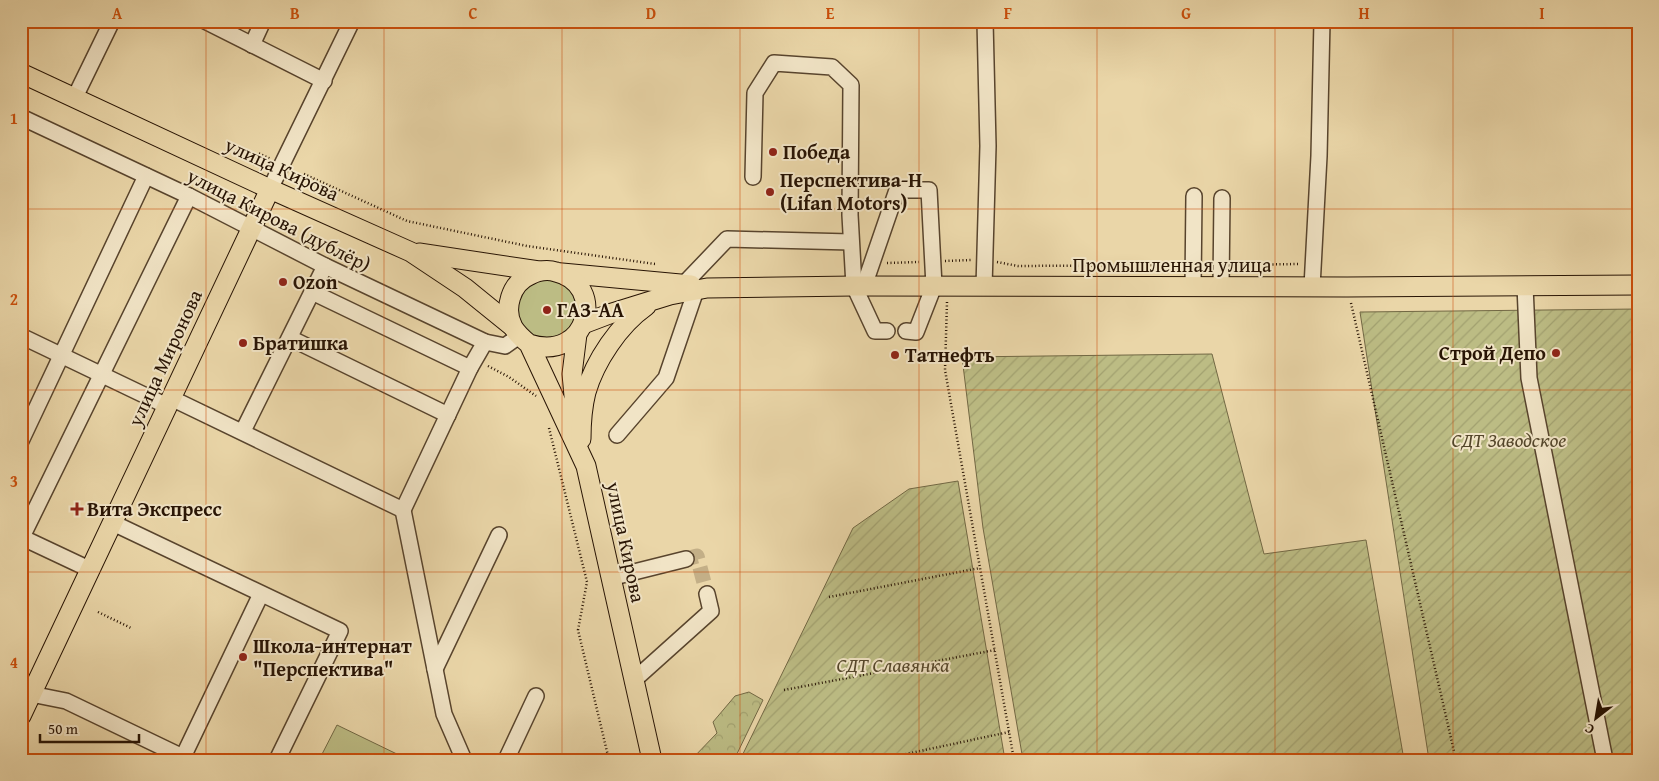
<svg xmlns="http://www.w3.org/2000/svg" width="1659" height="781" viewBox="0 0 1659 781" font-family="'Gentium Book Plus',serif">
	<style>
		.grass { fill: #bcbc84; stroke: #726844 }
		.forest { fill: url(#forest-crowns); stroke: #726844 }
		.garden { fill: url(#garden-furrows); stroke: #726844 }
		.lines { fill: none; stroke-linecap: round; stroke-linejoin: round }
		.minor-tunnel { stroke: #c3af87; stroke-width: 15; stroke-dasharray: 15 8; stroke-linecap: butt }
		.minor-casing { stroke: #58442d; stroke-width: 18 }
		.major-casing { stroke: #281404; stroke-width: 21 }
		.path { stroke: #281404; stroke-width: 2.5; stroke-dasharray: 1 2.5; stroke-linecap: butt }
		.minor { stroke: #f1e4c6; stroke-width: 15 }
		.major { stroke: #ead6a8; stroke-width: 19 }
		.grid { fill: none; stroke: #cb4f0b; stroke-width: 1; stroke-opacity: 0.55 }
		.poi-dot { fill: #8f2418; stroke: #f1e4c6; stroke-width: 2 }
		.labels { text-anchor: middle; stroke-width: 4; stroke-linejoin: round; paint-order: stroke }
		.poi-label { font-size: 20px; font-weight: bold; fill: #281404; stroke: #f1e4c6; text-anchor: start }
		.street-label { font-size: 20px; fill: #281404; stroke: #f1e4c6 }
		.park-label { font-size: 20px; font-style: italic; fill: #54462a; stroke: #f1e4c6 }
		.neatline { fill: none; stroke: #cb4f0b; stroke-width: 2 }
		.grid-label { font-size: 16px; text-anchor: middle; font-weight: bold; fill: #cb4f0b }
	</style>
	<defs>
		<pattern id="forest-crowns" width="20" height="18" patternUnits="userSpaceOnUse" patternTransform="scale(1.25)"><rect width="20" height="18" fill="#bcbc84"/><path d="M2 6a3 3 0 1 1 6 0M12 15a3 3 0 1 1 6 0" fill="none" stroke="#a2a170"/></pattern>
		<pattern id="garden-furrows" width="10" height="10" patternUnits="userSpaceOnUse" patternTransform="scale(1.25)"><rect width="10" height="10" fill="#bcbc84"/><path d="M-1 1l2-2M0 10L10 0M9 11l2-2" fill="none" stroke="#a2a170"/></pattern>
	</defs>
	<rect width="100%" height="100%" fill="#ead6a8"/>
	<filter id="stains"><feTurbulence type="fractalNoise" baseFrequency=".004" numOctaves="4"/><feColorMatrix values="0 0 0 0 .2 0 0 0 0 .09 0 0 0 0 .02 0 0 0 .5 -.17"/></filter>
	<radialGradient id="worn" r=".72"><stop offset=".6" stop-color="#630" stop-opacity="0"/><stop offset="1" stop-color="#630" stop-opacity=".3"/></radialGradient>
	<g class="grass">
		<circle cx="547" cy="309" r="30"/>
		<path d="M337,725L401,756L399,760H319Z"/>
	</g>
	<path class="forest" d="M749,692L763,700L734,760H691L717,733L713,722L735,696Z"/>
	<g class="garden">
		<path d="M1638,309V760H1429L1360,312Z"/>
		<path d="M1212,354L1264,554L1366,540L1404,760H1023L983,528L962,357Z"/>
		<path d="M958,481L1005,760H740L853,528L909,489Z"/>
	</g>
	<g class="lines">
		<path class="minor-tunnel" d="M686,559L697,556L707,594"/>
		<defs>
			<g id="minor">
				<path d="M205,21L324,81"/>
				<path d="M252,45L263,21"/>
				<path d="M75,97L112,21"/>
				<path d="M21,117L189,196L325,266L485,342L505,346L519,336"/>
				<path d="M753,177L755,93L774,63L832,67L851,85L850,215L854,286L875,331H887"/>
				<path d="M270,189L352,21"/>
				<path d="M684,284L727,239L851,242"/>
				<path d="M864,286L897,190H929L934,286L916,332L906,331"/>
				<path d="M1525,286L1529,378L1605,760"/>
				<path d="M984,287L988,146L985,21"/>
				<path d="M1193,287L1194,196"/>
				<path d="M1221,287L1222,198"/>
				<path d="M1312,287L1319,156L1322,21"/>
				<path d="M312,292L325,266"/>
				<path d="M21,336L167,406"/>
				<path d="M290,338L448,415"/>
				<path d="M171,398L403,510L470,368L485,342"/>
				<path d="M243,431L312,292L470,368"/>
				<path d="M617,435L666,378L696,290"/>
				<path d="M21,441L146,176"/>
				<path d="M403,510L444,714L464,760"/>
				<path d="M113,523L340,631L277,760"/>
				<path d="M21,537L91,570"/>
				<path d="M22,537L189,196"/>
				<path d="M610,578L686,559"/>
				<path d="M435,669L499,535"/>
				<path d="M633,681L711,611L707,594"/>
				<path d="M21,692L66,701L189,760"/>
				<path d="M183,757L261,594"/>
				<path d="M506,760L536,696"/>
			</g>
			<g id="major">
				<path d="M21,73L270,189L411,252L465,288L512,326"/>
				<path d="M419,253L539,271"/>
				<path d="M562,273L691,285"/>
				<path d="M583,324L612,313L670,295L707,288L854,286L1347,287L1638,285"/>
				<path d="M529,344C589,363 607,284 556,272C547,269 538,271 530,275C511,283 503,309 513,327C517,334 523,339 529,344L586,466L652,760"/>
				<path d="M576,418L572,374L577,334"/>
				<path d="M581,439C581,424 582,408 586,392C595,361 619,325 646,306"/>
				<path d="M21,716L270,189"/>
			</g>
		</defs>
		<use href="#minor" class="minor-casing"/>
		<use href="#major" class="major-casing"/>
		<g class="path">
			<path d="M253,165L258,153L271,159"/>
			<path d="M304,174L407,221L527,246L655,264"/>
			<path d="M308,188L312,178"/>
			<path d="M273,221L283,225"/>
			<path d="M945,261L972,260"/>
			<path d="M997,262L1018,266L1179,265"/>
			<path d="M887,263L919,262"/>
			<path d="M1234,265L1299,264"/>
			<path d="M947,302L945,370L1014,760"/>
			<path d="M1351,303L1456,760"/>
			<path d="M488,366L509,377L536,396"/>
			<path d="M549,428L587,582L578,630L609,760"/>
			<path d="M829,597L980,568"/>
			<path d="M98,612L131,628"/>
			<path d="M784,690L995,650"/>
			<path d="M878,760L1009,732"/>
		</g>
		<use href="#minor" class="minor"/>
		<use href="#major" class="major"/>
	</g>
	<path class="grid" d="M206,21V760M384,21V760M562,21V760M740,21V760M919,21V760M1097,21V760M1275,21V760M1453,21V760M21,209H1638M21,390H1638M21,572H1638"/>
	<g class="poi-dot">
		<circle cx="773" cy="152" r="5"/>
		<circle cx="770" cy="192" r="5"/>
		<circle cx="283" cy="282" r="5"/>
		<circle cx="547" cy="310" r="5"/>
		<circle cx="243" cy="343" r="5"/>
		<circle cx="1556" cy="353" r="5"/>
		<circle cx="895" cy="355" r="5"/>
		<path d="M74.5 501.5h5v5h5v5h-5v5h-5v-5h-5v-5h5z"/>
		<circle cx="243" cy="657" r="5"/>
	</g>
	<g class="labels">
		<g class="poi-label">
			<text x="783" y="159">Победа</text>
			<text x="780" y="187">Перспектива-Н<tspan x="780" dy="23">(Lifan Motors)</tspan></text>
			<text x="293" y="289">Ozon</text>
			<text x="557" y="317">ГАЗ-АА</text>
			<text x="253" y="350">Братишка</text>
			<text x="1546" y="360" text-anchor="end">Строй Депо</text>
			<text x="905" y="362">Татнефть</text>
			<text x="87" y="516">Вита Экспресс</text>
			<text x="253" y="653">Школа-интернат<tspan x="253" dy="23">"Перспектива"</tspan></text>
		</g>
		<g class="street-label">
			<text transform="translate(282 169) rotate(25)" y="7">улица Кирова</text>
			<text transform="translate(279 220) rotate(27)" y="7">улица Кирова (дублёр)</text>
			<text x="1172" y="272">Промышленная улица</text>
			<text transform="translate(165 358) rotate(-65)" y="7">улица Миронова</text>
			<text transform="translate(626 542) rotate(78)" y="7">улица Кирова</text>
		</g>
		<g class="park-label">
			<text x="1509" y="447">СДТ Заводское</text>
			<text x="893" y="672">СДТ Славянка</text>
		</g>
	</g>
	<rect width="1659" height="781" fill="none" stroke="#ead6a8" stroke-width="55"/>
	<g transform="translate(1596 718) rotate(211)" stroke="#f1e4c6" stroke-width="4" paint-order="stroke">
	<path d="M0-4L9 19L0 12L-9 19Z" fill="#281404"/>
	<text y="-8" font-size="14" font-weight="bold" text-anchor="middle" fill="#281404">С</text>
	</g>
	<path d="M40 734v8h99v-8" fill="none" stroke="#281404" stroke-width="2.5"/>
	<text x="48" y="734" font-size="15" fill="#281404" stroke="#f1e4c6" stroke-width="4" paint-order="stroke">50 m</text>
	<rect x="28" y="28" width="1604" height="726" class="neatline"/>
	<g class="grid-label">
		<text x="117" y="19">A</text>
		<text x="295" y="19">B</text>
		<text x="473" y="19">C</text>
		<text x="651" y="19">D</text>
		<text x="830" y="19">E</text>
		<text x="1008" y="19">F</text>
		<text x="1186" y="19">G</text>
		<text x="1364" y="19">H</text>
		<text x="1542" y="19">I</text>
		<text x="14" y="124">1</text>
		<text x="14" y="305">2</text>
		<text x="14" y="487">3</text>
		<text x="14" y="668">4</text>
	</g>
	<rect width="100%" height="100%" filter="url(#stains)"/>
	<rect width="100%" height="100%" fill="url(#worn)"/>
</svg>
